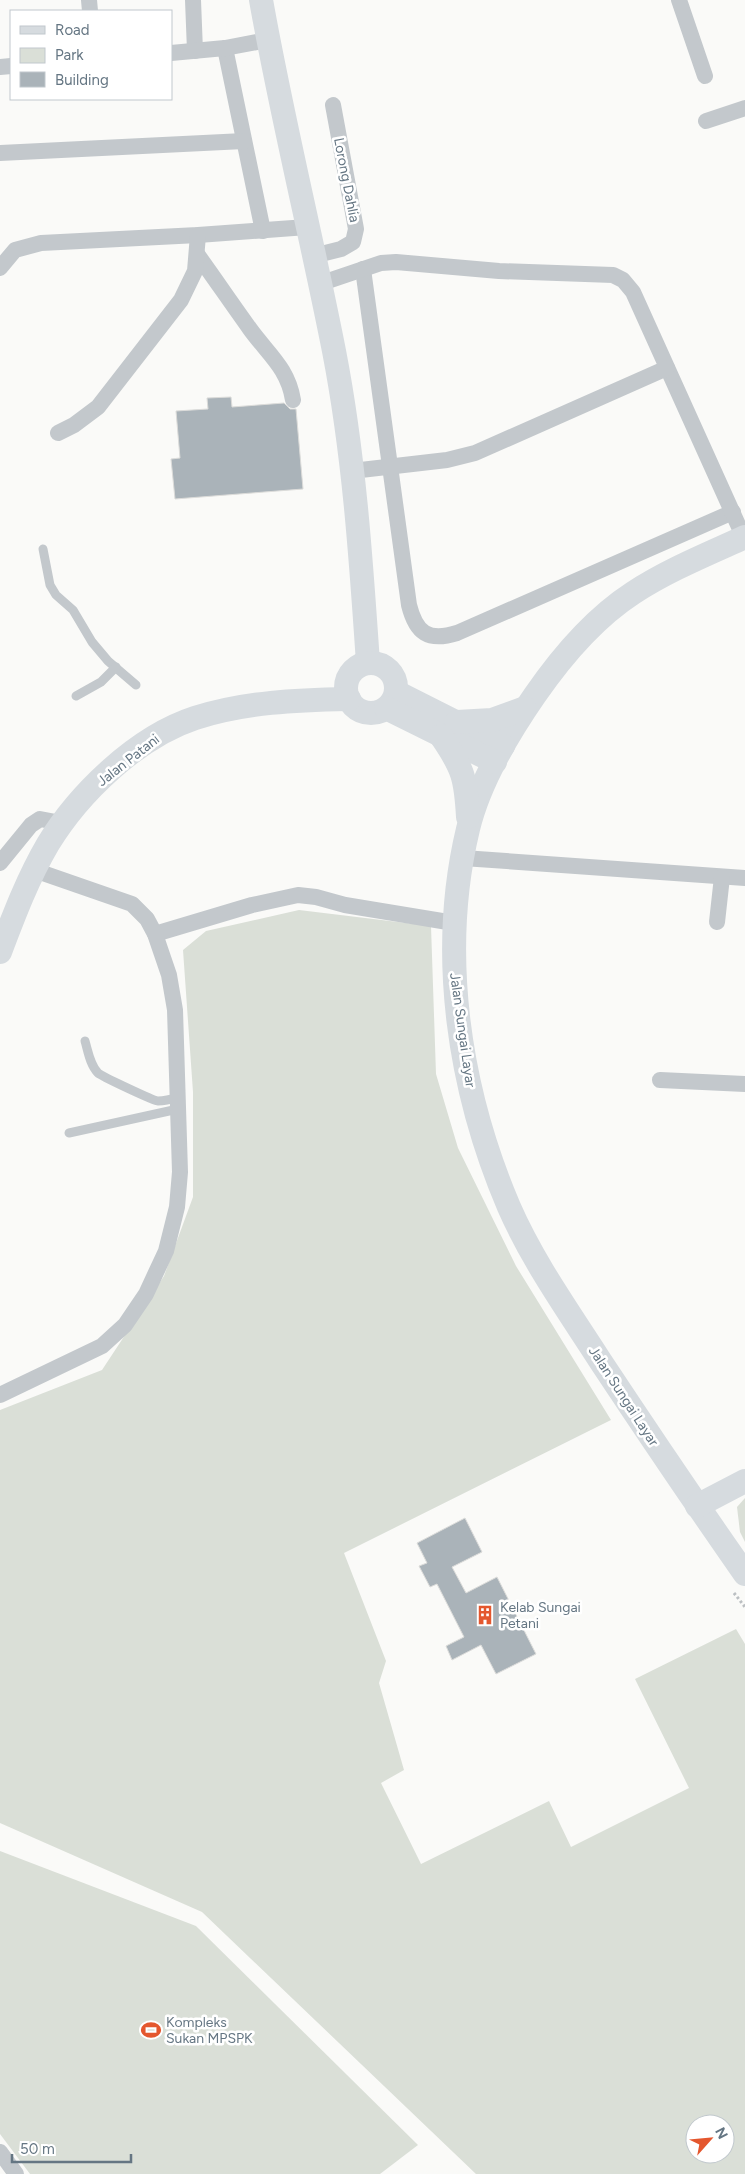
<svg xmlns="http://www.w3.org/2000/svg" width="745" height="2174" viewBox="0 0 745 2174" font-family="Figtree,sans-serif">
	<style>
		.green { fill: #dadfd7; fill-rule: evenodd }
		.building { fill: #aab3b9; stroke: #dcdcda }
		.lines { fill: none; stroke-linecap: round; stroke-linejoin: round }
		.path { stroke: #bbbfc2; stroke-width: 3; stroke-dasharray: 2.5 2.5; stroke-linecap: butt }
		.lane { stroke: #c3c8cc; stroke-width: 9 }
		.street { stroke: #c3c8cc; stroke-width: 16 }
		.secondary { stroke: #d6dbdf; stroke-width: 24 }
		.labels { text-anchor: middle; stroke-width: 5; stroke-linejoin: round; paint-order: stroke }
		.street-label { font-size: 14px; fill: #657683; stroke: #fff }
		.poi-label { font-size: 14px; fill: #657683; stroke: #fff; text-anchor: start }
	</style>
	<rect width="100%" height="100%" fill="#fafaf8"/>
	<g class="green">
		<path d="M299,910L431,926L436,1074L458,1148L516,1266L611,1420L344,1553L386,1661L379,1683L404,1770L381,1783L421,1864L549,1801L571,1847L689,1788L635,1679L736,1629L745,1644V2174H476L202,1912L0,1823V1410L102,1370L164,1276L193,1197V1092L183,950L206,931ZM695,2124H725V2154H695Z"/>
		<path d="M745,1498V1542L740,1532L737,1507Z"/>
		<path d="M0,1851L196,1926L418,2145L380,2174H30L0,2134Z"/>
	</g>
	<g class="building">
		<path d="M231,397L232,407L284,403L290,409H296L303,489L175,499L171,459L180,458L176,411L208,409L207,398Z"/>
		<path d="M465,1518L482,1552L452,1567L466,1593L497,1577L536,1654L496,1674L481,1645L452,1660L446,1646L464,1637L437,1584L430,1587L419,1566L427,1563L417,1543Z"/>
	</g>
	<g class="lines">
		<path class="path" d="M734,1593L745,1607"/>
		<g class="lane">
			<path d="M43,549L50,585L56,595L73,610L92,642L108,661L136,685"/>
			<path d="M76,696L101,682L116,667"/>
			<path d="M85,1041C88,1051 90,1065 98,1073C101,1076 154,1101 158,1101C165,1101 172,1099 178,1097"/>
			<path d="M69,1133L178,1109"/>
		</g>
		<g class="street">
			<path d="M89,0L90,11"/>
			<path d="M193,0L195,51"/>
			<path d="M679,0L705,76"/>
			<path d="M225,48L263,231"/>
			<path d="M171,53L225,48L268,40"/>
			<path d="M0,67L11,66"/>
			<path d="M706,121L745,108"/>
			<path d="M0,153L244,141"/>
			<path d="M197,254C215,279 232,304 250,329C268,354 288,368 293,400"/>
			<path d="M313,256L341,249L353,242L356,229L333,105"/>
			<path d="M0,268L15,250L41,243L198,235L307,227"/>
			<path d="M363,269L409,605C416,633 428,642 457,633L733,512"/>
			<path d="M319,284L381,263L396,262L499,271L613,275L623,280L633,292L744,538"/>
			<path d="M58,433L74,425L98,407L181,300L195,271L198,235"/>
			<path d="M352,471L447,460L475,453L667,368"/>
			<path d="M463,858L745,878"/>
			<path d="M0,863L31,825L40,819L61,823"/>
			<path d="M717,922L722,877"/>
			<path d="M155,934L252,905L298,895L316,897L345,905L454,923"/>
			<path d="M660,1080L745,1084"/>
			<path d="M0,1395L102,1346L125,1325L146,1294L166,1251L177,1207L180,1172L175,1010L169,975L155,934L147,919L132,904L34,870"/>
			<path d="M0,2152L16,2174"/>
		</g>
		<g class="secondary">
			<path d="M261,0C282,118 311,234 334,351C354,454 361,559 368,663"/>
			<path d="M745,537C708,554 668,570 633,593C593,619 562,656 535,695C508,734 479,783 468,829C438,954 459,1090 509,1207C533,1262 569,1312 601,1362C648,1433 696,1504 745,1574"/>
			<circle cx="371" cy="688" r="25"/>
			<path d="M396,692L503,746"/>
			<path d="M386,708L495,762"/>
			<path d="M457,722L492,720L525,708"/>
			<path d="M441,736C463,768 466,778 468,817"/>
			<path d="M0,952C14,915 28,878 48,844C79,793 137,737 195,718C245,702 297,700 349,699"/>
			<path d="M697,1506L745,1481"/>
		</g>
	</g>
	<defs>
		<symbol id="building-bare" viewBox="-9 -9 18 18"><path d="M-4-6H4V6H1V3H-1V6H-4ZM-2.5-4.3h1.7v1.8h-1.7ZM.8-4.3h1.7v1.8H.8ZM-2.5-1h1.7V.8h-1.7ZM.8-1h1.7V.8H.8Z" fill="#e4572e" stroke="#fff" stroke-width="2.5" paint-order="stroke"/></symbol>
		<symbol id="stadium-bare" viewBox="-9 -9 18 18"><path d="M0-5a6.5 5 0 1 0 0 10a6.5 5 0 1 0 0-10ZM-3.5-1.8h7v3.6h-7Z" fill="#e4572e" stroke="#fff" stroke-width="2.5" paint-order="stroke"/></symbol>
	</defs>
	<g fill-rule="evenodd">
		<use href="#building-bare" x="471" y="1601" width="28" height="28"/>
		<use href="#stadium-bare" x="137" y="2016" width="28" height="28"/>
	</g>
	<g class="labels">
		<g class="street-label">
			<text transform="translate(347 180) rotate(79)" y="5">Lorong Dahlia</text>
			<text transform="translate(128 760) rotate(-38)" y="5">Jalan Patani</text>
			<text transform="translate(463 1030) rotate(82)" y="5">Jalan Sungai Layar</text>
			<text transform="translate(624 1396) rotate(57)" y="5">Jalan Sungai Layar</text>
		</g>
		<g class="poi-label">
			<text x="500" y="1612">Kelab Sungai<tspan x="500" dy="16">Petani</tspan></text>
			<text x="166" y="2027">Kompleks<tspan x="166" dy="16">Sukan MPSPK</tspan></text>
		</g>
	</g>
	<rect x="10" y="10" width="162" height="90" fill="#ffffff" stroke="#c1c8cd"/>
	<rect x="20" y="26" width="25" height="8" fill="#d6dbdf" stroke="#c1c8cd"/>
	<text x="55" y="35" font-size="15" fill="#657683">Road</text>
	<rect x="20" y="48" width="25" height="15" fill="#dadfd7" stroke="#c1c8cd"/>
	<text x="55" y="60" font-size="15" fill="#657683">Park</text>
	<rect x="20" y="72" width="25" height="15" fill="#aab3b9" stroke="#c1c8cd"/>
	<text x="55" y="85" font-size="15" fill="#657683">Building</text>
	<g transform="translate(710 2139) rotate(63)"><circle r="24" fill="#ffffff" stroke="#c1c8cd"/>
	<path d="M0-4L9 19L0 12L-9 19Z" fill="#e4572e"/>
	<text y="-8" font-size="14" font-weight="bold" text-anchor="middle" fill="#657683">N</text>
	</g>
	<path d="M12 2154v8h119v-8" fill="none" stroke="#657683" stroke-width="2.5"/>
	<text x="20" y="2154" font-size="15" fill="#657683" stroke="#ffffff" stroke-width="4" paint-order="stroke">50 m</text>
</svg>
